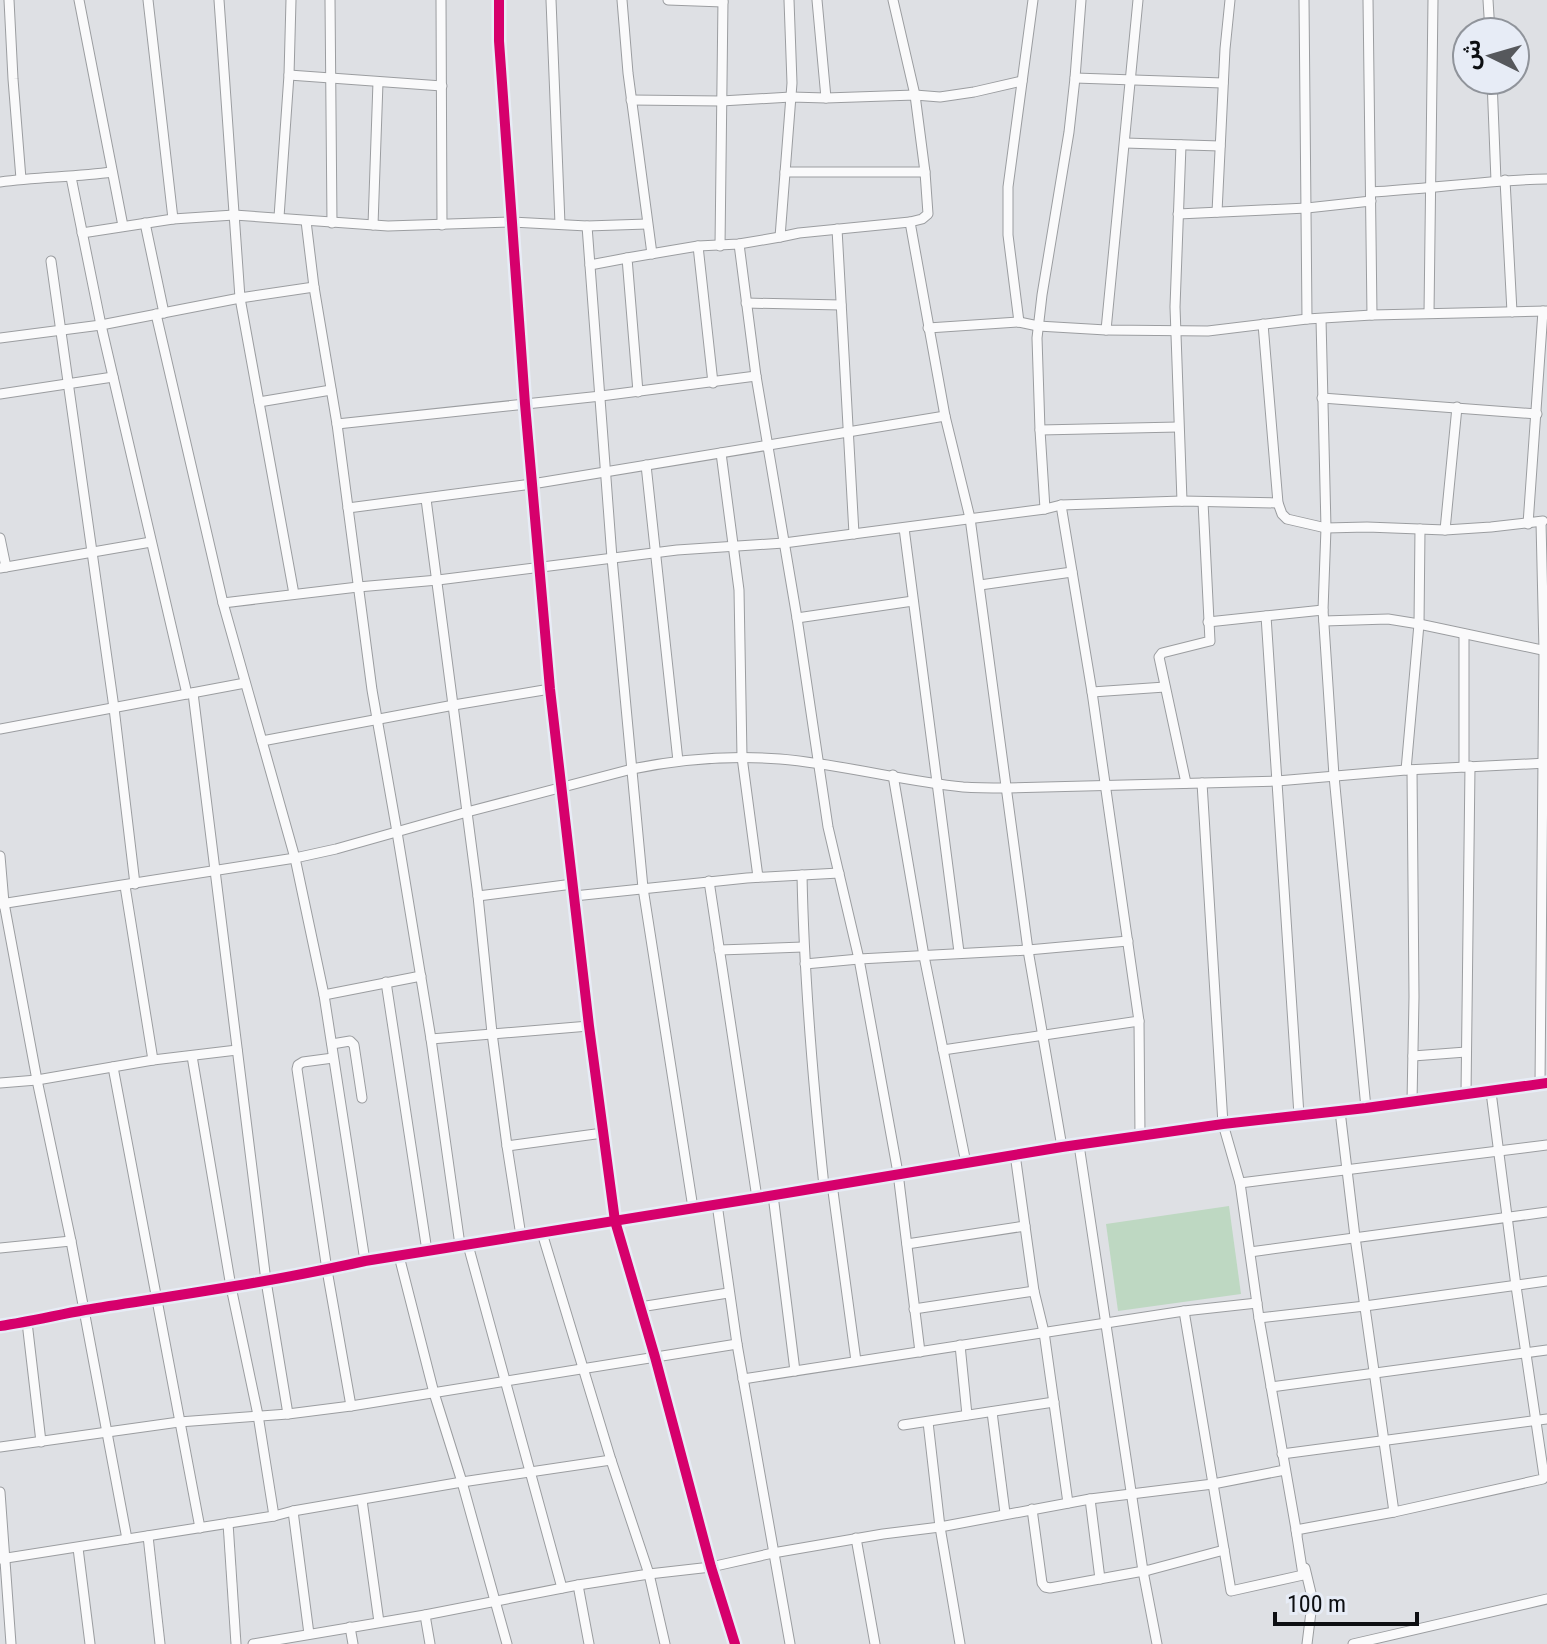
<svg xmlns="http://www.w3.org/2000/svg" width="1547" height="1644" viewBox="0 0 1547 1644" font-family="'Roboto Condensed','Noto Sans Arabic',sans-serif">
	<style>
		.green { fill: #bed8c2 }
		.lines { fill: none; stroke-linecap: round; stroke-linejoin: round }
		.minor-casing { stroke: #9b9da0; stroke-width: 11 }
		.minor { stroke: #fafafb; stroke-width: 9 }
		.cycleway-casing { stroke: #e7ecf6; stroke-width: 15 }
		.cycleway { stroke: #d6006c; stroke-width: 10 }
	</style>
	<rect width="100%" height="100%" fill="#dee0e4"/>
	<path class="green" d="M1229,1206L1241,1294L1118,1311L1106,1224Z"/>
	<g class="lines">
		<defs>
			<g id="minor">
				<path d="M9,0L13,79L21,179"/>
				<path d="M79,0L123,226"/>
				<path d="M148,0L173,219"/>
				<path d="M219,0L240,298L294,594"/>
				<path d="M330,0L332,223"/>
				<path d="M441,0L442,225"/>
				<path d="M499,0V41L525,404L550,689L589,1026L615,1221L655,1357L711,1567L735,1644"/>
				<path d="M551,0L560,224"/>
				<path d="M622,0L628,73L652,254"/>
				<path d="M668,0L723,2"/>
				<path d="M789,0L792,83L780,237L799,233L910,222"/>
				<path d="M817,0L826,98"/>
				<path d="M893,0L915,95L925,172L928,214L922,219L910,222L945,416L970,518L1028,950L1062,1147"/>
				<path d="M1304,0L1307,319"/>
				<path d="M1368,0L1372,315"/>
				<path d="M1488,0L1490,32"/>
				<path d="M289,75L442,86"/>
				<path d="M1075,78L1223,83"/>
				<path d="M1492,80L1496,181"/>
				<path d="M631,100L721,101L791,97L826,98L915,95L940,97L974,92L1022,81"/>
				<path d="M1125,143L1220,146"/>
				<path d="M1181,145L1175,307L1182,501"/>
				<path d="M785,172H925"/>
				<path d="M71,177L101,325L187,694"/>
				<path d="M1505,180L1512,312"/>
				<path d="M0,182C37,177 75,177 112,172"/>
				<path d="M1371,192C1429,189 1488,180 1547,179"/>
				<path d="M1217,212L1225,49L1230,0"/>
				<path d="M1178,214L1307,208L1371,201"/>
				<path d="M279,217L289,75L291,0"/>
				<path d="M306,221L314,287L337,424L372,690L397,832L431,1039L460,1245"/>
				<path d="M145,223L164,313"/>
				<path d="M373,225L378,82"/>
				<path d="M587,226L612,558L643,888L693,1208"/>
				<path d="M837,229L854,534"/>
				<path d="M82,233L173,219L234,215L388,226L512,222L587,226L647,224"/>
				<path d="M739,244L756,376L797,618L828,827L859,959L898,1173L920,1352"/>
				<path d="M698,246L713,383"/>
				<path d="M720,246L723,0"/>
				<path d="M51,261L114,708L135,884"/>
				<path d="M590,265L627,258"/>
				<path d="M746,303L841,305"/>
				<path d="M1429,313L1433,0"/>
				<path d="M156,314L223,603L295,858L324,995L365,1261"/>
				<path d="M1321,319L1326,528L1323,610L1334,776L1366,1108"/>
				<path d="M1019,322L1008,235V187L1033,0"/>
				<path d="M1263,324L1278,503L1282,514L1287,519L1326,528L1367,527L1445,530L1491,527L1543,521"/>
				<path d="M928,328L1019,322L1038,326L1106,330L1208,331L1307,319L1372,315L1547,311"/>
				<path d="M1106,330L1138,0"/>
				<path d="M0,338L101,325L240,298L314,287"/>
				<path d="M638,392L627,258L698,246L739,244L780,237"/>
				<path d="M0,394L113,377"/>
				<path d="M1322,398L1537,414"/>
				<path d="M259,402L331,390"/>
				<path d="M337,424L601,396L756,376"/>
				<path d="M1040,430L1178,427"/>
				<path d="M721,453L739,590L742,757L758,877"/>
				<path d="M646,465L678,761"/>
				<path d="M426,499L478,896L492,1033L507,1146L521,1236"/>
				<path d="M348,508L532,484L945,416"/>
				<path d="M1045,509L1040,430L1037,338L1042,295L1069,132L1075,78L1081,0"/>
				<path d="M1528,524L1543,311"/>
				<path d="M904,528L959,952"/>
				<path d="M1445,530L1457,407"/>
				<path d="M0,538L6,567"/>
				<path d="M0,568L151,542"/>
				<path d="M980,585L1072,572"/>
				<path d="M223,603L358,587L438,580L677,550L784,543L1045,509L1061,505L1182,501L1278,503"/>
				<path d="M1266,616L1299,1115"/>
				<path d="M797,618L913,601"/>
				<path d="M1324,621L1388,619L1419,624L1547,651"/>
				<path d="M1208,622L1323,610"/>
				<path d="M1092,692L1165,687"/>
				<path d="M193,693L266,1281L288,1414"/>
				<path d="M0,729L245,683"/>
				<path d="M262,741L454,705L550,689"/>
				<path d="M1464,767V634"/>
				<path d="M1406,770L1419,624L1420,529"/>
				<path d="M1412,770L1414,997L1412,1102"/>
				<path d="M893,775L924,956L966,1163"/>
				<path d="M1186,783L1159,657L1162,653L1210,641L1203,502"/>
				<path d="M1202,783L1223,1124L1240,1183L1259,1318L1297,1535"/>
				<path d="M0,856L4,903L37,1080L71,1241L127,1539"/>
				<path d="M802,875C804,979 813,1083 824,1186"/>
				<path d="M709,881L757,1198"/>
				<path d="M125,886L153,1060"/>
				<path d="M478,896L573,884"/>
				<path d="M574,896L747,878L839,873"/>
				<path d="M0,904L295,858L336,849L467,812L632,769C681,759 730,755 780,759C841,764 902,781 963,787C978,788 992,788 1007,788L1277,781L1406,770L1547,763"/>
				<path d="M719,950L803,947"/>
				<path d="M805,964L859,959L1028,950L1128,941"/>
				<path d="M386,982L427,1251"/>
				<path d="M324,995L421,976"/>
				<path d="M1139,1021L1140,1136"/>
				<path d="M431,1039L589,1026"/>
				<path d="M332,1044L350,1041L354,1045L362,1098"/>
				<path d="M943,1050L1139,1021L1092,692L1061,505"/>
				<path d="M192,1056L231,1287L258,1415L274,1516"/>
				<path d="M1413,1056L1466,1052"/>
				<path d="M333,1058L303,1062L298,1065L297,1069L327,1270L351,1406"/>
				<path d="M113,1067L200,1528"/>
				<path d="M0,1083L37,1080L153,1060L237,1050"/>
				<path d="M1540,1084L1544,651L1541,522"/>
				<path d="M1466,1095L1470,766"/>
				<path d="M1340,1111L1355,1237L1394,1512"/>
				<path d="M1079,1145L1143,1571L1157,1644"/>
				<path d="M507,1146L603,1133"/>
				<path d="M1015,1154L1034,1291L1044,1332L1068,1503"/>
				<path d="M1240,1183L1547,1145"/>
				<path d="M832,1184L856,1361"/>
				<path d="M773,1195L795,1371"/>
				<path d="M717,1204L737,1344L790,1644"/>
				<path d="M542,1233L611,1460L649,1574L665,1644"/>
				<path d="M907,1244L1025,1226"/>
				<path d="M468,1245L562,1588"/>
				<path d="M0,1248L71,1241"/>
				<path d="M1250,1252L1547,1212"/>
				<path d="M399,1256L434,1393L462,1482L507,1644"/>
				<path d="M640,1307L728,1293"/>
				<path d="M914,1309L1034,1291"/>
				<path d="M1184,1311L1231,1591L1303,1575L1296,1530L1394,1512L1543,1479L1544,1476L1516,1286L1491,1092"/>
				<path d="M1259,1318L1365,1306L1547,1281"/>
				<path d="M27,1322L41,1442"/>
				<path d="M0,1326C28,1322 57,1315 85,1310C178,1295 272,1282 365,1261L757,1198L1062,1147L1223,1124L1366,1108L1547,1083"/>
				<path d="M960,1345L967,1415"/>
				<path d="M743,1379L1184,1311L1257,1303"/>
				<path d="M1271,1387L1547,1350"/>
				<path d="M992,1412L1005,1513"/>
				<path d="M928,1422L940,1527L960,1644"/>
				<path d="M903,1425L1054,1402"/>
				<path d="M0,1447L179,1422L288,1414L351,1406L737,1344"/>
				<path d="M1282,1454L1547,1419"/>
				<path d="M0,1492L11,1644"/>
				<path d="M1090,1499L1100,1579"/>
				<path d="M362,1500L379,1622"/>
				<path d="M1032,1509L1042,1583L1045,1587L1050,1588L1149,1570L1224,1550"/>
				<path d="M293,1511L309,1634"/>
				<path d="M228,1523L236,1644"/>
				<path d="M148,1536L160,1644"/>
				<path d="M856,1538L875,1644"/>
				<path d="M78,1548L90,1644"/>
				<path d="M0,1559L274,1516L293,1511L462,1482L611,1460"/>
				<path d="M1305,1568L1311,1593L1312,1604L1307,1644"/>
				<path d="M578,1585L589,1644"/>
				<path d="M425,1615L430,1644"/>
				<path d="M350,1627L353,1644"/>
				<path d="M253,1644L425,1615L578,1585L649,1574L711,1567L773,1553L883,1534L940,1527L1090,1499L1213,1484L1285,1470"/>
				<path d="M1353,1644L1547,1599"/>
			</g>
		</defs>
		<use href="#minor" class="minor-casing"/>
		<use href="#minor" class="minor"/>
		<defs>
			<g id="cycleway">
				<path d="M499,0V41L525,404L550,689L589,1026L615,1221L655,1357L711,1567L735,1644"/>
				<path d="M0,1326C28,1322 57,1315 85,1310C178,1295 272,1282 365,1261L757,1198L1062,1147L1223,1124L1366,1108L1547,1083"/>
			</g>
		</defs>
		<use href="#cycleway" class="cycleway-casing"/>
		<use href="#cycleway" class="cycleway"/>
	</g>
	<g transform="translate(1491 56) rotate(275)"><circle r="38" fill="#e7ecf6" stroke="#90949b" stroke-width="2"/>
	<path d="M0-6L14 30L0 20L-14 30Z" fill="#56585c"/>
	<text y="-12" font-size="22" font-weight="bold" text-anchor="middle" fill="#0d0f12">ش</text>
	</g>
	<path d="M1275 1612v12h142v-12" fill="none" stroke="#0d0f12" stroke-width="4"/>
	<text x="1287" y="1612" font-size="24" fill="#0d0f12" stroke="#e7ecf6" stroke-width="6" paint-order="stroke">100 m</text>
</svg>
